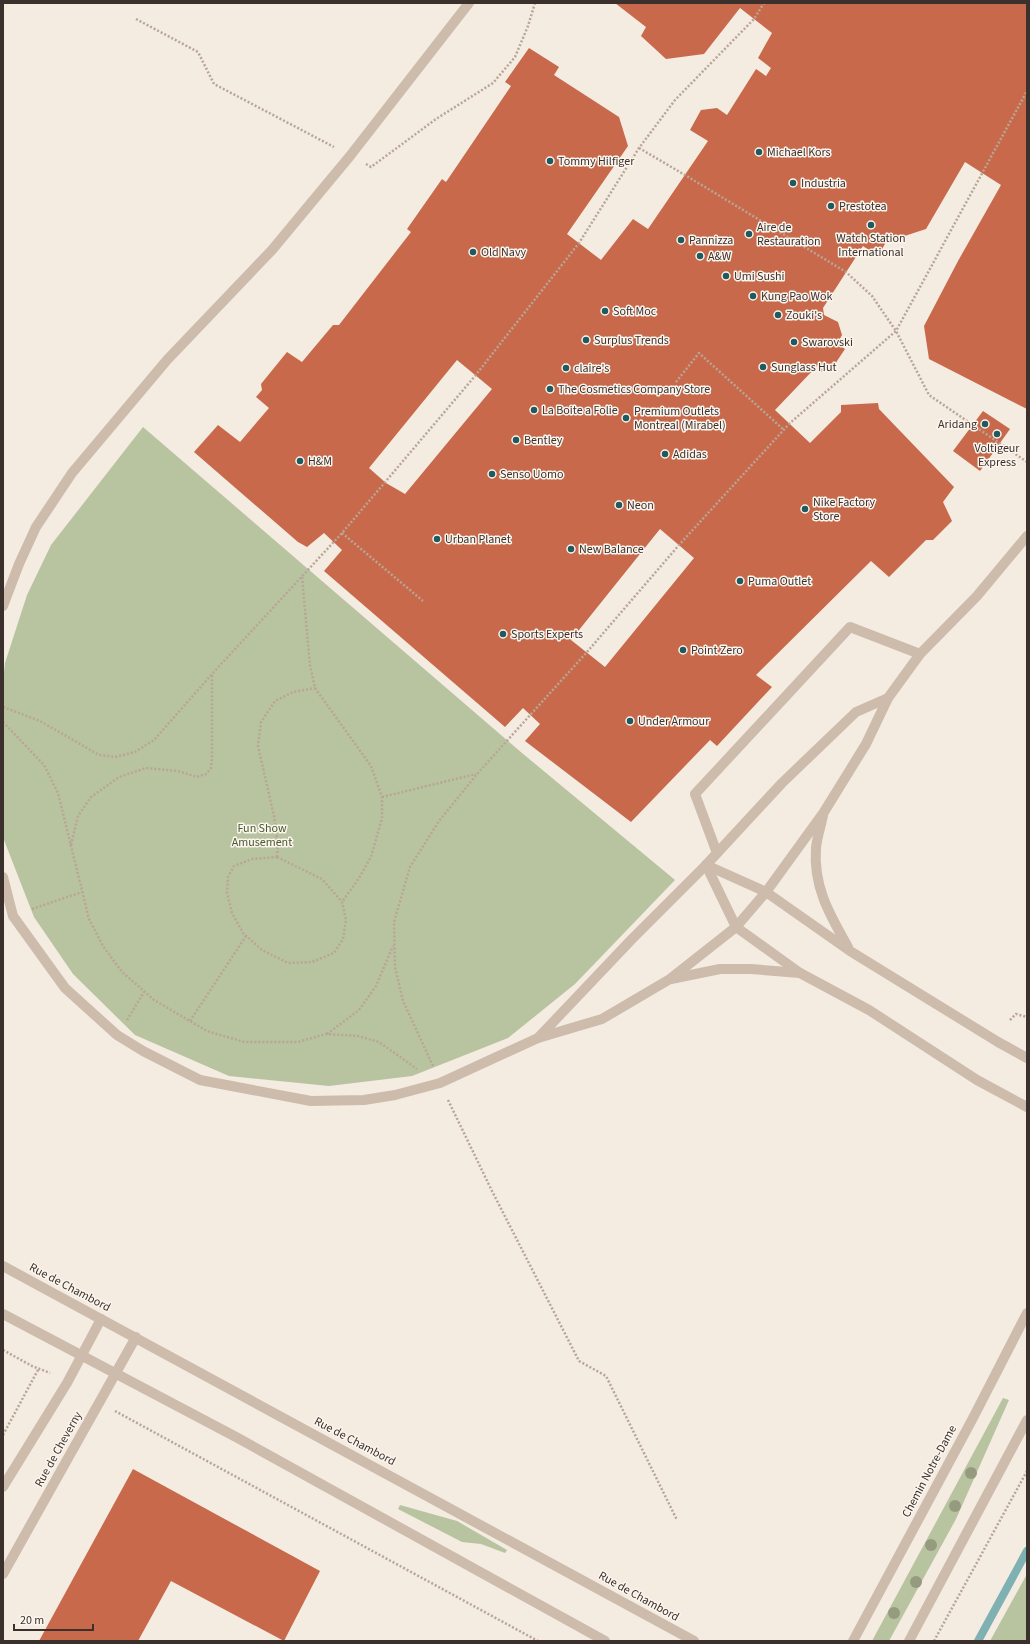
<svg xmlns="http://www.w3.org/2000/svg" width="1030" height="1644" viewBox="0 0 1030 1644" font-family="'Source Sans 3',sans-serif">
	<style>
		.green { fill: #b8c4a0 }
		.lines { fill: none; stroke-linecap: round; stroke-linejoin: round }
		.stream { stroke: #7fb0b2; stroke-width: 8 }
		.building { fill: #c8694b; fill-rule: evenodd }
		.path { stroke: #b9a596; stroke-width: 2.5; stroke-dasharray: 2 2; stroke-linecap: butt }
		.minor { stroke: #cdbbac; stroke-width: 10 }
		.tree { fill: #969b7f }
		.poi-dot { fill: #1f5a5e; stroke: #fbf5ee; stroke-width: 1.5 }
		.labels { text-anchor: middle; stroke-width: 3; stroke-linejoin: round; paint-order: stroke }
		.poi-label { font-size: 12px; fill: #3b302b; stroke: #fbf5ee; text-anchor: start }
		.park-label { font-size: 12px; fill: #4a5a2e; stroke: #fbf5ee }
		.street-label { font-size: 12px; fill: #3b302b; stroke: #fbf5ee }
	</style>
	<rect width="100%" height="100%" fill="#f4ebe1"/>
	<g class="green">
		<path d="M143,427L522,753L675,880L575,984L508,1038L412,1076L329,1086L229,1076L135,1035L73,974L34,917L4,840L3,833V682L5,663L27,595L51,545Z"/>
		<path d="M1003,1398L1009,1400L956,1519L889,1641H872Z"/>
		<path d="M400,1505L457,1521L507,1550L505,1553L481,1544L462,1542L398,1509Z"/>
		<path d="M1027,1574V1641H990Z"/>
	</g>
	<g class="lines">
		<path class="stream" d="M978,1641L1027,1551"/>
	</g>
	<g class="building">
		<path d="M615,3H1027V409L929,359L924,326L958,261L1001,185L965,162L926,229L886,242L881,251L874,248L870,251L863,246L823,308L824,315L838,322L842,335L837,344L845,349L835,364L821,372L818,365L775,410L810,443L841,412V405L878,403L879,409L954,487L943,502L952,521L933,540H926L889,577L871,561L756,675L772,687L717,746L710,740L631,822L525,741L540,724L523,708L505,727L324,571L342,550L324,533L307,547L298,542L194,452L218,425L240,442L269,408L256,397L262,390L261,384L287,352L302,362L333,325H339L411,232L407,229L442,179L446,182L511,86L505,82L529,48L559,67L554,75L619,117L628,146L567,234L601,260L633,219L648,229L708,141L690,130L701,110L717,108L727,115L756,69L766,76L771,68L758,58L772,33L740,8L704,54L666,59L641,36L646,27ZM457,360L492,389L405,494L386,483L369,468ZM660,529L694,558L605,667L571,640Z"/>
		<path d="M983,411L1010,429L980,471L953,451Z"/>
		<path d="M133,1469L320,1571L284,1641L171,1581L138,1641H39Z"/>
	</g>
	<g class="lines">
		<g class="path">
			<path d="M136,19L198,52L214,84L334,147"/>
			<path d="M639,148L685,175L846,272L872,296L896,331L929,395L1027,462"/>
			<path d="M366,164L371,167L436,119L493,83L515,57L528,26L535,3"/>
			<path d="M676,382L699,353L784,430"/>
			<path d="M342,533L423,601"/>
			<path d="M302,577L310,665L315,688L371,766L382,797V818L371,857L359,878L342,902"/>
			<path d="M3,707L40,721L99,755L115,757L135,752L154,740L212,674L342,533L475,376L579,243L639,148L675,100L754,19L764,3"/>
			<path d="M3,722L44,765L58,793L89,919L103,946L122,972L144,991L154,1000L207,1031L244,1042H298L326,1034L358,1036L379,1042L417,1069"/>
			<path d="M382,797L476,774"/>
			<path d="M71,845L78,816L91,797L119,777L146,768L178,771L197,777L206,774L211,768L212,757V674"/>
			<path d="M277,857L322,879L342,902L346,920L343,939L334,953L312,962L288,963L262,950L243,933L232,913L227,893L228,877L234,866L252,859Z"/>
			<path d="M277,857L278,845L274,816L258,746L261,722L275,701L293,692L315,688"/>
			<path d="M32,909L82,892"/>
			<path d="M127,1020L144,992"/>
			<path d="M1010,1020L1016,1014L1027,1017"/>
			<path d="M190,1021L246,936"/>
			<path d="M327,1034L359,1010L376,986L393,946"/>
			<path d="M433,1066L403,1001L395,967L394,922L410,867L439,821L477,774L587,652L679,545L790,423L896,331L1027,91"/>
			<path d="M448,1100L492,1191L579,1361L606,1376L677,1520"/>
			<path d="M3,1350L32,1366L50,1373"/>
			<path d="M115,1411L538,1641"/>
			<path d="M3,1435L39,1368"/>
			<path d="M934,1641L1027,1471"/>
		</g>
		<g class="minor">
			<path d="M3,606L19,564L36,527L72,473L167,360L272,250L350,156L469,3"/>
			<path d="M823,815C821,826 817,837 816,848C813,887 830,915 848,947"/>
			<path d="M717,853L695,794L850,627L920,654"/>
			<path d="M706,865L736,927L800,973L869,1010L977,1080L1027,1107"/>
			<path d="M706,865L766,892L850,951L998,1042L1027,1058"/>
			<path d="M3,877L13,916L65,988L117,1035L143,1051L200,1080L311,1101L364,1100L395,1095L440,1083L538,1038L602,1019L670,979L736,927L766,892L824,812L866,744L888,698L920,654L977,596L1027,536"/>
			<path d="M671,979L720,969H751L800,973"/>
			<path d="M538,1038L632,939L706,865L782,783L856,712L888,698"/>
			<path d="M3,1266L694,1641"/>
			<path d="M3,1314L236,1437L605,1641"/>
			<path d="M3,1487L67,1383L101,1319"/>
			<path d="M3,1574L136,1337"/>
			<path d="M853,1641L973,1418L1027,1313"/>
			<path d="M909,1641L1027,1420"/>
		</g>
	</g>
	<g class="tree">
		<circle cx="971" cy="1473" r="6"/>
		<circle cx="955" cy="1506" r="6"/>
		<circle cx="931" cy="1545" r="6"/>
		<circle cx="916" cy="1582" r="6"/>
		<circle cx="894" cy="1613" r="6"/>
	</g>
	<g class="poi-dot">
		<circle cx="759" cy="152" r="4"/>
		<circle cx="550" cy="161" r="4"/>
		<circle cx="793" cy="183" r="4"/>
		<circle cx="831" cy="206" r="4"/>
		<circle cx="871" cy="225" r="4"/>
		<circle cx="749" cy="234" r="4"/>
		<circle cx="681" cy="240" r="4"/>
		<circle cx="473" cy="252" r="4"/>
		<circle cx="700" cy="256" r="4"/>
		<circle cx="726" cy="276" r="4"/>
		<circle cx="753" cy="296" r="4"/>
		<circle cx="605" cy="311" r="4"/>
		<circle cx="778" cy="315" r="4"/>
		<circle cx="586" cy="340" r="4"/>
		<circle cx="794" cy="342" r="4"/>
		<circle cx="763" cy="367" r="4"/>
		<circle cx="566" cy="368" r="4"/>
		<circle cx="550" cy="389" r="4"/>
		<circle cx="534" cy="410" r="4"/>
		<circle cx="626" cy="418" r="4"/>
		<circle cx="985" cy="424" r="4"/>
		<circle cx="997" cy="434" r="4"/>
		<circle cx="516" cy="440" r="4"/>
		<circle cx="665" cy="454" r="4"/>
		<circle cx="300" cy="461" r="4"/>
		<circle cx="492" cy="474" r="4"/>
		<circle cx="619" cy="505" r="4"/>
		<circle cx="805" cy="509" r="4"/>
		<circle cx="437" cy="539" r="4"/>
		<circle cx="571" cy="549" r="4"/>
		<circle cx="740" cy="581" r="4"/>
		<circle cx="503" cy="634" r="4"/>
		<circle cx="683" cy="650" r="4"/>
		<circle cx="630" cy="721" r="4"/>
	</g>
	<g class="labels">
		<g class="poi-label">
			<text x="767" y="156">Michael Kors</text>
			<text x="558" y="165">Tommy Hilfiger</text>
			<text x="801" y="187">Industria</text>
			<text x="839" y="210">Prestotea</text>
			<text x="757" y="231">Aire de<tspan x="757" dy="14">Restauration</tspan></text>
			<text x="871" y="242" text-anchor="middle">Watch Station<tspan x="871" dy="14">International</tspan></text>
			<text x="689" y="244">Pannizza</text>
			<text x="481" y="256">Old Navy</text>
			<text x="708" y="260">A&amp;W</text>
			<text x="734" y="280">Umi Sushi</text>
			<text x="761" y="300">Kung Pao Wok</text>
			<text x="613" y="315">Soft Moc</text>
			<text x="786" y="319">Zouki's</text>
			<text x="594" y="344">Surplus Trends</text>
			<text x="802" y="346">Swarovski</text>
			<text x="771" y="371">Sunglass Hut</text>
			<text x="574" y="372">claire's</text>
			<text x="558" y="393">The Cosmetics Company Store</text>
			<text x="542" y="414">La Boite a Folie</text>
			<text x="634" y="415">Premium Outlets<tspan x="634" dy="14">Montreal (Mirabel)</tspan></text>
			<text x="977" y="428" text-anchor="end">Aridang</text>
			<text x="524" y="444">Bentley</text>
			<text x="997" y="452" text-anchor="middle">Voltigeur<tspan x="997" dy="14">Express</tspan></text>
			<text x="673" y="458">Adidas</text>
			<text x="308" y="465">H&amp;M</text>
			<text x="500" y="478">Senso Uomo</text>
			<text x="813" y="506">Nike Factory<tspan x="813" dy="14">Store</tspan></text>
			<text x="627" y="509">Neon</text>
			<text x="445" y="543">Urban Planet</text>
			<text x="579" y="553">New Balance</text>
			<text x="748" y="585">Puma Outlet</text>
			<text x="511" y="638">Sports Experts</text>
			<text x="691" y="654">Point Zero</text>
			<text x="638" y="725">Under Armour</text>
		</g>
		<g class="park-label">
			<text x="262" y="832">Fun Show<tspan x="262" dy="14">Amusement</tspan></text>
		</g>
		<g class="street-label">
			<text transform="translate(70 1287) rotate(28)" y="4">Rue de Chambord</text>
			<text transform="translate(355 1441) rotate(28)" y="4">Rue de Chambord</text>
			<text transform="translate(58 1449) rotate(-61)" y="4">Rue de Cheverny</text>
			<text transform="translate(929 1471) rotate(-62)" y="4">Chemin Notre-Dame</text>
			<text transform="translate(639 1596) rotate(29)" y="4">Rue de Chambord</text>
		</g>
	</g>
	<rect width="1030" height="1644" fill="none" stroke="#3b302b" stroke-width="8"/>
	<path d="M14 1624v6h79v-6" fill="none" stroke="#3b302b" stroke-width="2"/>
	<text x="20" y="1624" font-size="12" fill="#3b302b" stroke="#fbf5ee" stroke-width="3" paint-order="stroke">20 m</text>
</svg>
